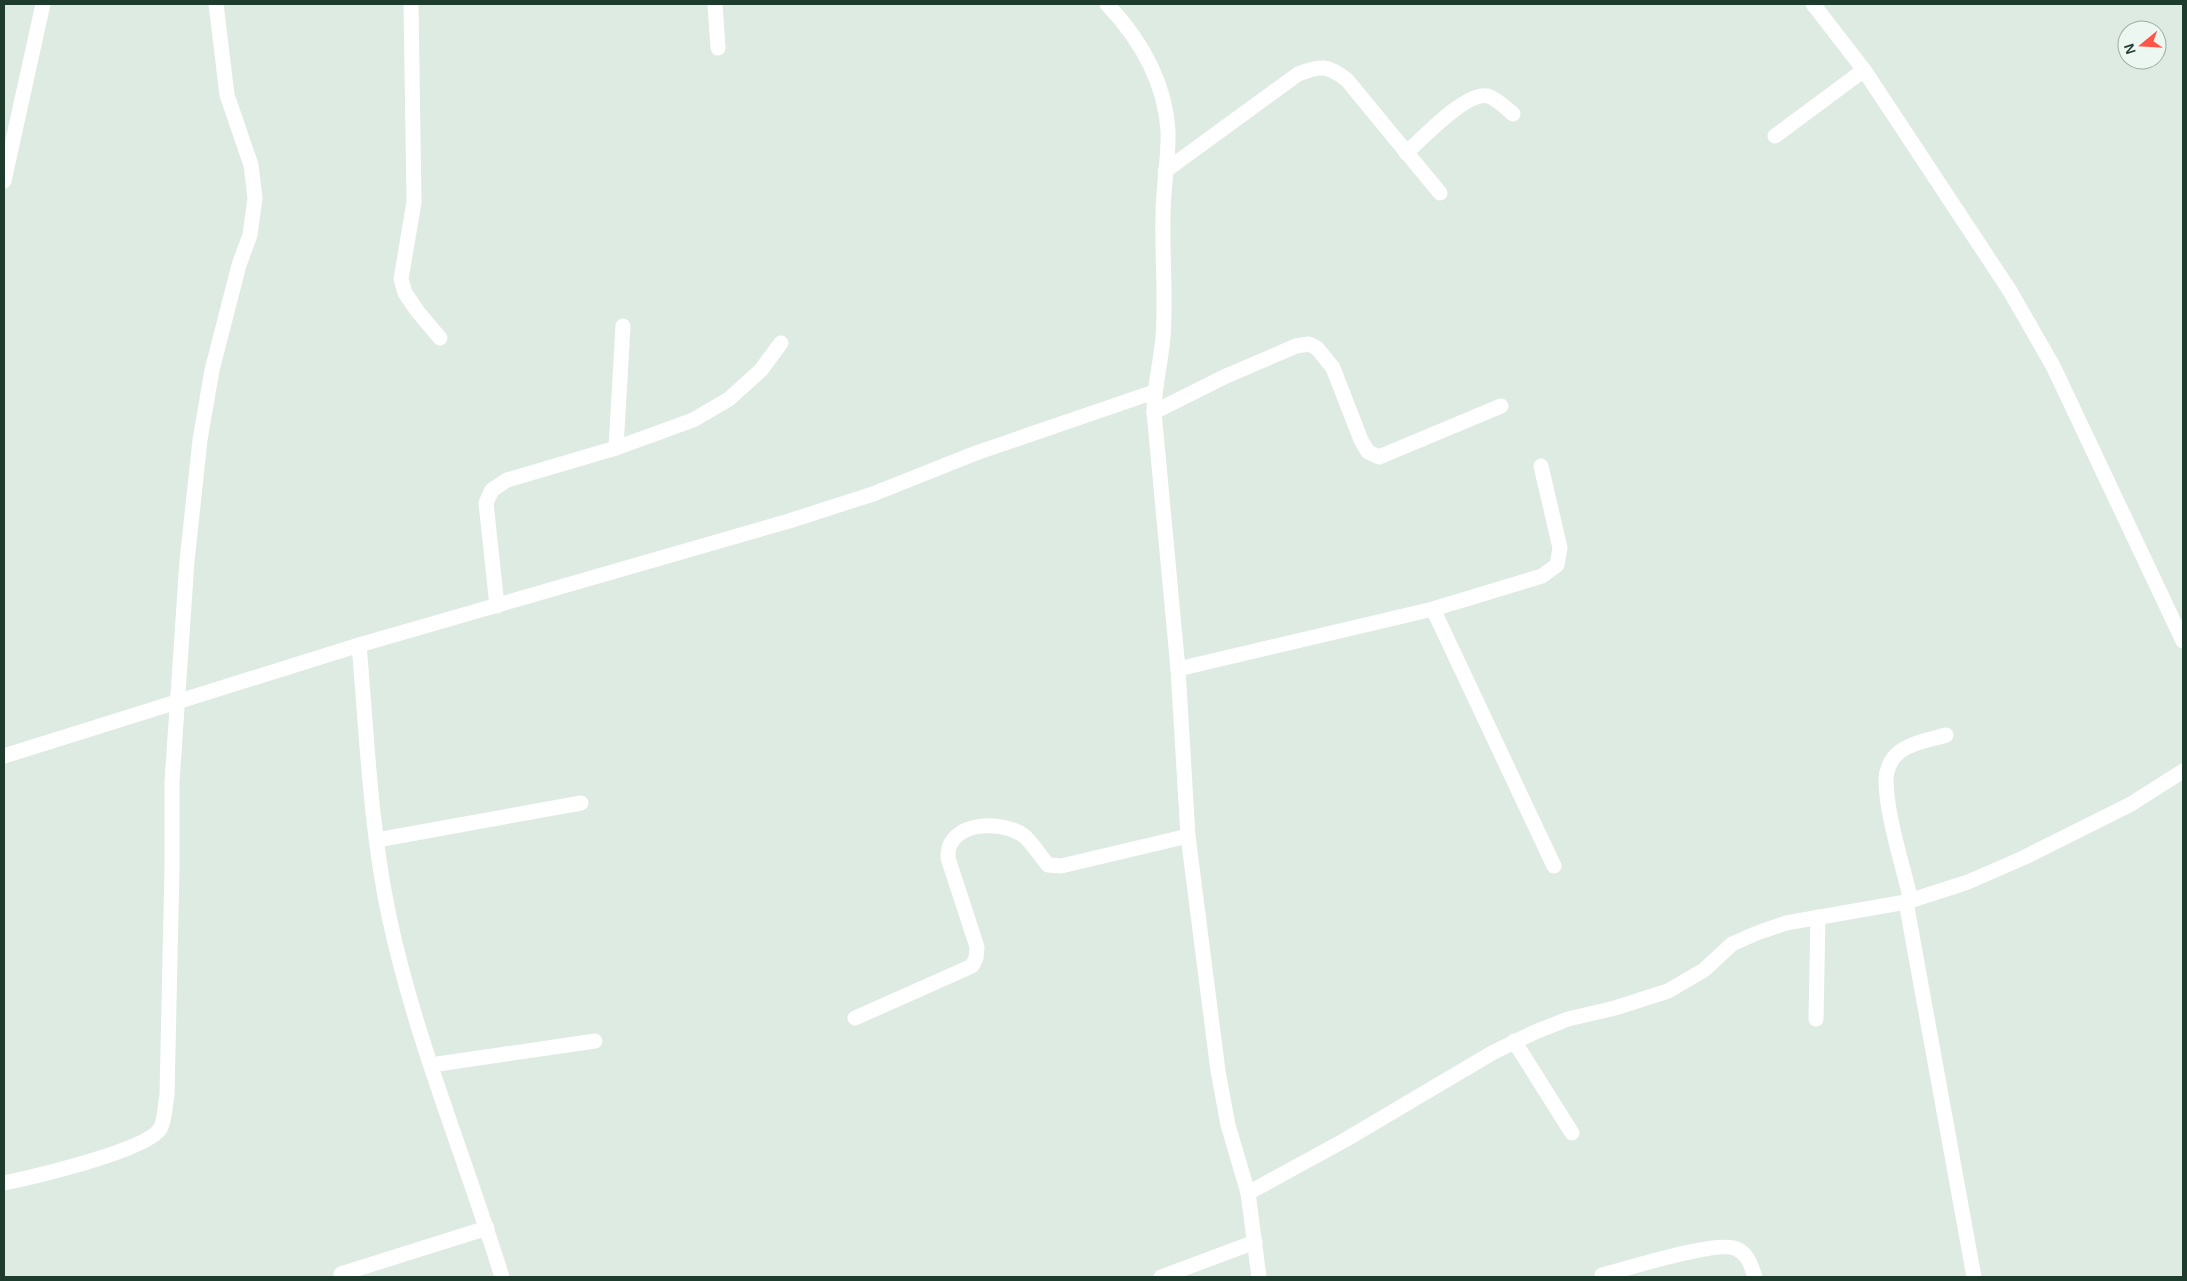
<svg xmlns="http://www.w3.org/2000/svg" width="2187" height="1281" viewBox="0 0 2187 1281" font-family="Arial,sans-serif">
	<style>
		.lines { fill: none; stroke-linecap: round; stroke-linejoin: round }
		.minor { stroke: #fff; stroke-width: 15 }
	</style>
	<rect width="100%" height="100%" fill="#ddebe2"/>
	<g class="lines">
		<g class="minor">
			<path d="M411,4L414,202L401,279L405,293L418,312L440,338"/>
			<path d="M715,4L718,48"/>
			<path d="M1107,4C1140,39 1165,81 1168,131C1169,159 1163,187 1163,215C1162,255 1166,296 1163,337C1161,362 1154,387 1154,412L1178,669L1188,836L1218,1071L1228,1125L1248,1193L1259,1277"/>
			<path d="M1813,4L1864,70L2010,291L2053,366L2183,641"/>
			<path d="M1775,136L1864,70"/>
			<path d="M1406,153C1422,139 1466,91 1488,96C1497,99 1506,108 1513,114"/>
			<path d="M1165,171L1298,74C1320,65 1328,65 1347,80L1440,193"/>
			<path d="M4,181L43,4"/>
			<path d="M1154,412L1224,377L1296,346L1309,344L1317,348L1333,368L1361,440L1368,452L1379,457L1501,406"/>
			<path d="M616,448L623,326"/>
			<path d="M497,606L486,503L492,490L507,480L616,448L693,420L729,399L761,370L781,343"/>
			<path d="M1433,609L1554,866"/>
			<path d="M359,645C367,735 370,827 389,916C415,1039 465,1157 502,1277"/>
			<path d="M1178,669L1433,609L1542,576L1557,565L1560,548L1541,466"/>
			<path d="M4,756L359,645L789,521L873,494L976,453L1154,392"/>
			<path d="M377,840L581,803"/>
			<path d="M1911,901C1903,866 1886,814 1886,780C1886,771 1890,761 1896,755C1908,743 1930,740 1946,735"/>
			<path d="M1906,902L1974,1277"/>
			<path d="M855,1018L972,966L976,958L977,947L948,858C948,854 948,847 951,843C964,821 1004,822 1023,835C1032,842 1040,856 1048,865L1061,866L1188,836"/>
			<path d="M1816,1019L1818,917"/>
			<path d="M1514,1041L1572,1133"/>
			<path d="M431,1065L595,1041"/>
			<path d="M4,1183C33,1177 145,1151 160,1129C165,1121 165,1105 167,1095L172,867V782L187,561L200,440L212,370L239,265L250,235L255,198L251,165L227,95L216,4"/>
			<path d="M1248,1193L1345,1140L1492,1053L1535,1032L1568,1019L1615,1008L1668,991L1704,970L1732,944L1757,933L1786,923L1906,902L1968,882L2023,858L2131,804L2183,771"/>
			<path d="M341,1274L487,1228"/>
			<path d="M1602,1275C1626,1269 1719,1239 1737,1249C1749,1255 1751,1266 1755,1277"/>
			<path d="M1161,1277L1255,1242"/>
		</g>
	</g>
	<rect width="2187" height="1281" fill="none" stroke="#1d3c2e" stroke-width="10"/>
	<g transform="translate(2142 45) rotate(252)"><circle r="24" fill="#edf7f1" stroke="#9aaca3"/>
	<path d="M0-4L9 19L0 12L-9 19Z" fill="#ff5447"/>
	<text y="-8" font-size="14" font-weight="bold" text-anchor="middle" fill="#1d3c2e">N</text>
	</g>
</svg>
